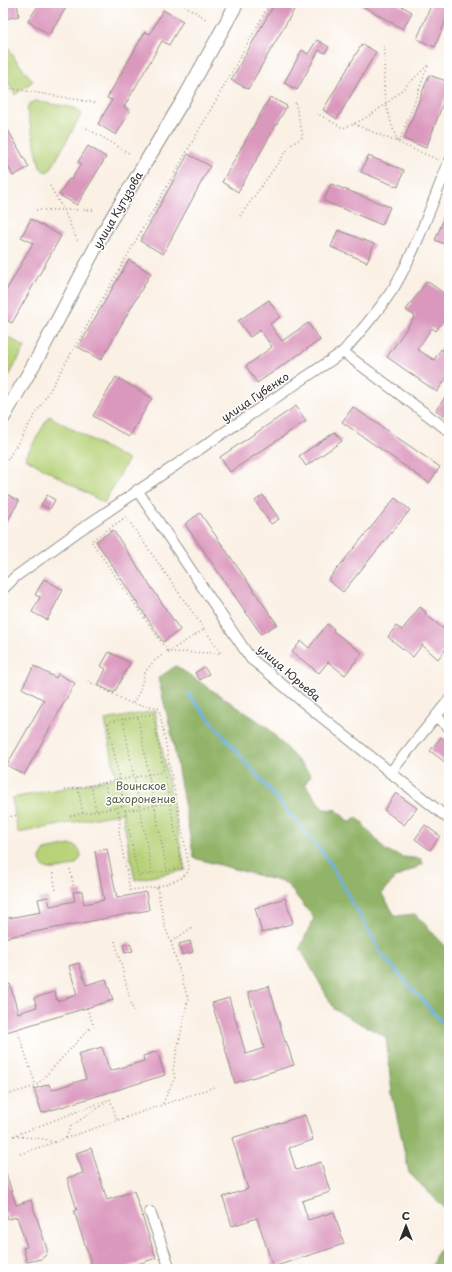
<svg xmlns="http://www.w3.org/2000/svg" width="452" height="1272" viewBox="0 0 452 1272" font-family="'Playpen Sans',sans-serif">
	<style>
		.green { fill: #b7d278; stroke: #717e52 }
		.forest { fill: #91b468; stroke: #5e704a }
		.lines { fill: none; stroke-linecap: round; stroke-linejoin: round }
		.stream { stroke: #70b2e5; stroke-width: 3 }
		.building { fill: #db98bd }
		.minor-casing { stroke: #928e88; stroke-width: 12 }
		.major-casing { stroke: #928e88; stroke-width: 15 }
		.path { stroke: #928e88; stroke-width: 1.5; stroke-dasharray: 1 3; stroke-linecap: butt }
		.minor { stroke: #fff; stroke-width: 10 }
		.major { stroke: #fff; stroke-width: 13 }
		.labels { text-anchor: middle; stroke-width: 3; stroke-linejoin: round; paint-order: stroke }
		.street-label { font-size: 11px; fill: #2b2b2b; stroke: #fff }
		.park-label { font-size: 11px; fill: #555d42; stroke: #fff }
	</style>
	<rect width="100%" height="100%" fill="#fff"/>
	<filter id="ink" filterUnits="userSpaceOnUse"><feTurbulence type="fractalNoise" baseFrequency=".025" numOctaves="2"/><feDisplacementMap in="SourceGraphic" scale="8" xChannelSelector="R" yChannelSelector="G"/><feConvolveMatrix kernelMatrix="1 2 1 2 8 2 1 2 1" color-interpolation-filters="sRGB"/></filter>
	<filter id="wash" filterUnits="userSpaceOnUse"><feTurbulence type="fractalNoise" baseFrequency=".012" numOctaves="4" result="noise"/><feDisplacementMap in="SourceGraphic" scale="16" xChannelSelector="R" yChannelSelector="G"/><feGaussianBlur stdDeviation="0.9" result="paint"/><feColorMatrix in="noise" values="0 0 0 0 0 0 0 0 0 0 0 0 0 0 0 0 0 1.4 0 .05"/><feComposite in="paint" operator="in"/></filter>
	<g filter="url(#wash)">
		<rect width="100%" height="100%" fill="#faf0e4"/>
		<g class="green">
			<path d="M7,45L15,59L33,81L15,95L3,72V47Z"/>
			<path d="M35,101L75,108L81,112V115L51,169C47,173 43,172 40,167L27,110L29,104Z"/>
			<path d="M3,334L25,347L3,387Z"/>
			<path d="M49,416L128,460L104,503L25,458Z"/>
			<path d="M155,711L185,870L135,880L122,813L18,833L12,798L116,778L105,720Z"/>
			<path d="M70,845C77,845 81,850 81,857L76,864C65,868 41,876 40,858L45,850Z"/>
		</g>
		<g class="forest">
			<path d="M176,666L267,727L311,775L305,784L323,809L337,810L350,823L356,817L362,822L365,827L386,851L403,857L421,859L423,864L395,878L382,894L395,916L415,914L449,950V1212L409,1173L392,1093L386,1037L335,1010L300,948L314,918L286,883L194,858L171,731L158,678Z"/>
			<path d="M449,1244V1269H431L437,1252Z"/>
		</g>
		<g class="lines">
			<path class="stream" d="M188,694L327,858L383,956L449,1030"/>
		</g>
		<g id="blocks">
			<g class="building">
				<path d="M3,3H17L19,16L5,19Z"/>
				<path d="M40,3H69L49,35L28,21Z"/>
				<path d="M275,3H298L248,89L231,80Z"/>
				<path d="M357,3H396L412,12L403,29Z"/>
				<path d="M432,3H449V12L435,47L417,39Z"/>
				<path d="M163,10L183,21L169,45L162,41L124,107L130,111L116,135L98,124L112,100L107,98L145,32L150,34Z"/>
				<path d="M317,40L329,47L325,53L319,50L297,90L284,83L302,50L308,54Z"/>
				<path d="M362,44L376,52L337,119L323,110Z"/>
				<path d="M429,75L449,82V88L426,148L404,139Z"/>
				<path d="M270,97L287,106L238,192L222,182Z"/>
				<path d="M3,121L29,167L13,176L3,157Z"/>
				<path d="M88,146L106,157L77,205L59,195L69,179L71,180L81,164L78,162Z"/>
				<path d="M188,154L210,166L163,254L140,241Z"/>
				<path d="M368,156L404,170L398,187L361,172Z"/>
				<path d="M331,184L390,207L382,225L324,201Z"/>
				<path d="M449,207V246L435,240Z"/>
				<path d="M31,219L61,236L12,323L3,318V296L33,243L21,237Z"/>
				<path d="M338,230L374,244L367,262L331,247Z"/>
				<path d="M129,260L151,273L101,360L78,347Z"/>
				<path d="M427,281L449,297V313L436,331L432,328L417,349L434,360L441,349L449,355V374L437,392L387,357L415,316L406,310Z"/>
				<path d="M269,300L280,317L270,324L282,341L308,323L320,340L257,383L246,366L272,347L260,330L250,337L238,321Z"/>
				<path d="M116,377L152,398L129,437L93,416Z"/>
				<path d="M449,392V420L436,410Z"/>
				<path d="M296,406L306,421L230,472L220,457Z"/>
				<path d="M353,407L440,467L429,483L342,422Z"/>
				<path d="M335,432L342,441L306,466L299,456Z"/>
				<path d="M3,492L19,501L3,529Z"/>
				<path d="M47,495L55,500L50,509L41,505Z"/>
				<path d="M263,495L279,519L271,524L255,501Z"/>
				<path d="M395,498L410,510L343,592L328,580Z"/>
				<path d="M200,513L277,624L261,634L185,524Z"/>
				<path d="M113,530L180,630L163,642L96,541Z"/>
				<path d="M44,579L63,590L47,620L32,612L40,597L35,595Z"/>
				<path d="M420,607L426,612L425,614L449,633V645L438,659L422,645L413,657L388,637L396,626L402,630Z"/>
				<path d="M327,624L334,629L333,631L362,653L345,675L328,662L319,673L292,652L301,641L309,648Z"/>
				<path d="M109,652L130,663L114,693L98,685L106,669L101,666Z"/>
				<path d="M34,666L56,678L58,674L75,683L24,775L7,765L44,700L22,688Z"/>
				<path d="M204,667L209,674L200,680L195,673Z"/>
				<path d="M441,737L449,742V765L430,751Z"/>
				<path d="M396,793L417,808L404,825L384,810Z"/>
				<path d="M425,825L440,836L430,850L415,839Z"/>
				<path d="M107,849L117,898L146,892L149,910L3,938V919L41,912L38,899L48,897L50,906L75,901L73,892L82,891L84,904L104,900L95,851Z"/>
				<path d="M285,898L293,923L262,933L255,908Z"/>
				<path d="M190,941L193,952L182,955L179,944Z"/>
				<path d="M130,943L133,951L125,953L123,945Z"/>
				<path d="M79,963L86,985L106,979L113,1000L3,1033V986L10,984L18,1013L37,1007L34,998L55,992L57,1001L77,995L69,966Z"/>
				<path d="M269,986L285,1042L286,1041L294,1065L235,1083L212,1003L229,998L246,1054L264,1048L248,992Z"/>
				<path d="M102,1047L110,1071L144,1061L143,1056L157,1051L165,1075L42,1113L34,1089L49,1084L51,1090L86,1079L78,1054Z"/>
				<path d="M305,1115L313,1140L289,1148L296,1170L321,1162L330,1192L302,1201L308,1220L334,1212L344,1244L273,1267L257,1218L232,1226L223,1197L248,1189L232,1138Z"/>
				<path d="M91,1148L107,1200L134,1191L156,1258L128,1267L129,1269H93L74,1211L77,1210L67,1178L83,1173L76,1153Z"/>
				<path d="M3,1170H5L16,1205L31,1200L47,1249V1253L45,1256L41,1259L27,1262L23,1248L27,1247L17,1217L8,1219L6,1212L3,1213Z"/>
			</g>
		</g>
	</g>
	<g filter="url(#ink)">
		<use href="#blocks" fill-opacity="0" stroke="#928e88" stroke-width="1"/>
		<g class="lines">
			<defs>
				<g id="minor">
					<path d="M343,352L449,431"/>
					<path d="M137,490L251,659C271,674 289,691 308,706C355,744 402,782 449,819"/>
					<path d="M3,589L15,577L80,530L343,352C361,330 382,308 396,284C418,245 432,203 449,162"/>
					<path d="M436,717L449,727"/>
					<path d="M390,773L449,700"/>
					<path d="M150,1212L170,1269"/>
				</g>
				<path id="major" d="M3,418L42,350L104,231L185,97L237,3"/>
			</defs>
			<use href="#minor" class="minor-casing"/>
			<use href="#major" class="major-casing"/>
			<g class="path">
				<path d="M181,3L206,19"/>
				<path d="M384,46C386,61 383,71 384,86C384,105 392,125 398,143"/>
				<path d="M3,87L97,103"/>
				<path d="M316,113L343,128C377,117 404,88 429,64"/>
				<path d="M354,124L439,160"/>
				<path d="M83,126L129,153"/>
				<path d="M399,142L428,66"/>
				<path d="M50,186L64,211L78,242"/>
				<path d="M36,210H96"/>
				<path d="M240,216L291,145L303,137L295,101"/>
				<path d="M3,331L7,330"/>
				<path d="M3,467L49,392L210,111L270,3"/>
				<path d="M126,517L221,653L168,652L91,541Z"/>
				<path d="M168,652L205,629"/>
				<path d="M88,681L132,704L156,707L159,709L189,867L188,872L180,879L157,887"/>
				<path d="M133,703L139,693L145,672L154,661L164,654"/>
				<path d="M153,714L182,868L138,876L108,722Z"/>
				<path d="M138,718L167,871"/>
				<path d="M123,719L152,873"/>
				<path d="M105,783L110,809"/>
				<path d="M91,785L96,811"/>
				<path d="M78,788L83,813"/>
				<path d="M65,790L163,772"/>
				<path d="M122,796L126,795"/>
				<path d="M117,807L120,820L119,833L130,890L157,887L165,927L171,942L188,999L173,1070L175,1077L162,1105"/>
				<path d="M125,811L169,803"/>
				<path d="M70,816L124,806"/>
				<path d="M3,818L18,815"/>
				<path d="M70,869L74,888"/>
				<path d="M53,873L56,891"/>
				<path d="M115,941L134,1014"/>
				<path d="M171,942L194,926"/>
				<path d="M87,1008L94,1027"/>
				<path d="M17,1029L36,1086"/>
				<path d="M3,1096L36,1086L90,1028"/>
				<path d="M110,1099L117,1120"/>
				<path d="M13,1136L110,1099"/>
				<path d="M14,1136L45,1139L52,1142"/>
				<path d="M66,1138L71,1126L107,1102"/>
				<path d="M20,1154L214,1087"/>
			</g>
			<use href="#minor" class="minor"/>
			<use href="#major" class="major"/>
		</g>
	</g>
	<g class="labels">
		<g class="street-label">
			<text transform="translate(118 210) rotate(-60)" y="4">улица Кутузова</text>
			<text transform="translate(255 397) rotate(-34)" y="4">улица Губенко</text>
			<text transform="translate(289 673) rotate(41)" y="4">улица Юрьева</text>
		</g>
		<g class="park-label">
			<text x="141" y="790">Воинское<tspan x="141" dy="13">захоронение</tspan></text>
		</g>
	</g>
	<rect width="452" height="1272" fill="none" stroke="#fff" stroke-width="16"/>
	<g transform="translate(406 1226)" stroke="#ffffff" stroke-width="3" paint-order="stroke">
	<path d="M0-3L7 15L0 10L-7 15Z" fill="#2b2b2b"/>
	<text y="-6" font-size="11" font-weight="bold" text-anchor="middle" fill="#2b2b2b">С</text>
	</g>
</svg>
